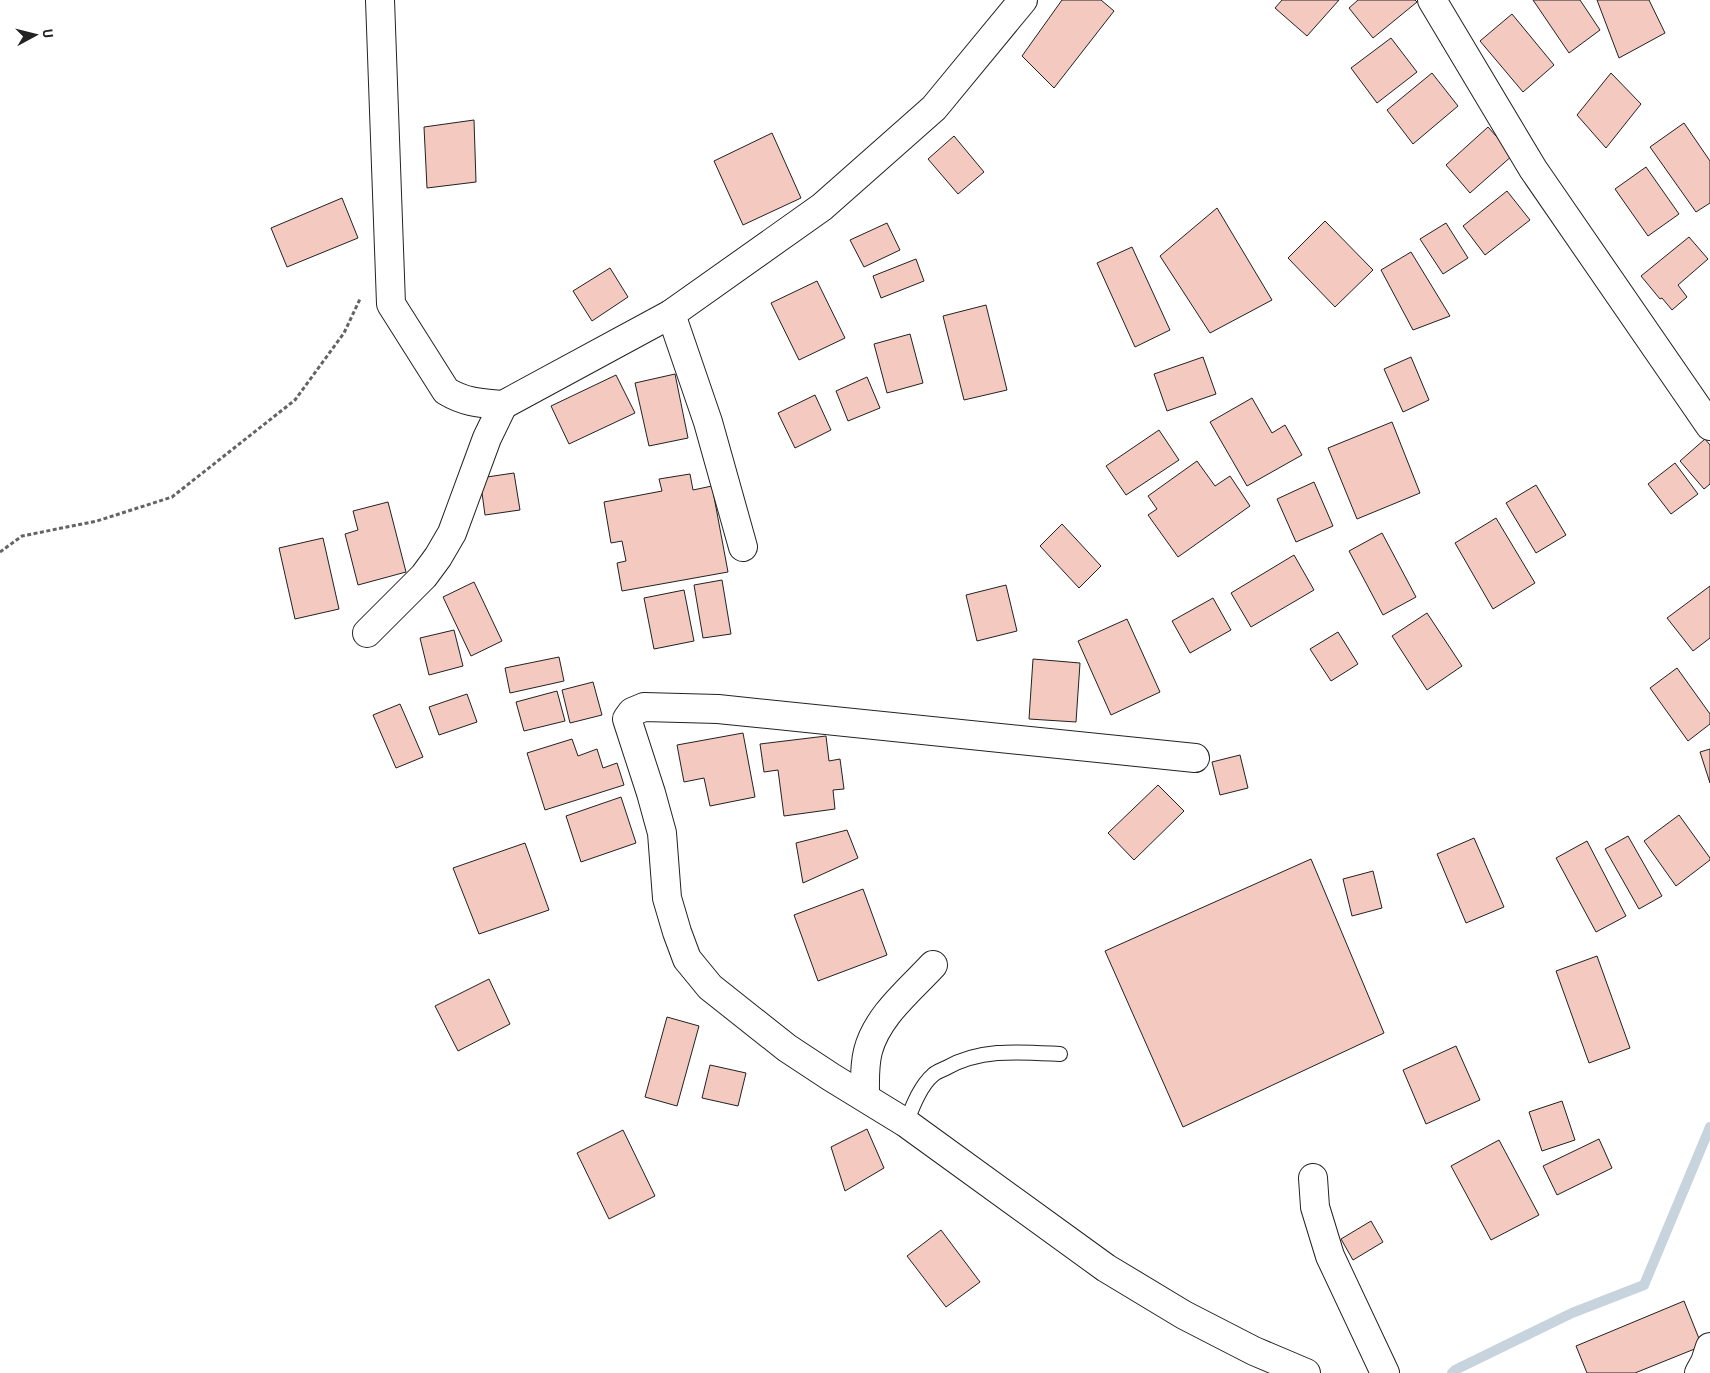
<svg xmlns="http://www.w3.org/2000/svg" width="1710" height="1373" viewBox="0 0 1710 1373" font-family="Barlow,sans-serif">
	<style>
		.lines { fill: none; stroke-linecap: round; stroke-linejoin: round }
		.stream { stroke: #c7d3dd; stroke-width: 10 }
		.building { fill: #f3c9c0; stroke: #222 }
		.service-casing { stroke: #222; stroke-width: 16 }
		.minor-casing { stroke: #222; stroke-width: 30 }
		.path { stroke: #646464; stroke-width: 3; stroke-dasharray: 4 2.5; stroke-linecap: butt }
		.service { stroke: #fff; stroke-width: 14 }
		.minor { stroke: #fff; stroke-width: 28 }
	</style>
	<rect width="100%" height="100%" fill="#fff"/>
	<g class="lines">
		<path class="stream" d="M1452,1373L1455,1370L1572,1313L1644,1285L1710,1127"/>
	</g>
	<g class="building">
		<path d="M1062,0H1101L1114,11L1054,88L1022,56Z"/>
		<path d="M1282,0H1339L1307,36L1275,8Z"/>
		<path d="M1358,0H1415L1417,2L1373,38L1349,8Z"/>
		<path d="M1533,0H1580L1600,30L1569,53Z"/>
		<path d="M1597,0H1649L1665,33L1619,58Z"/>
		<path d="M1512,14L1554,65L1523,92L1480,41Z"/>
		<path d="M1391,38L1417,72L1377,103L1351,68Z"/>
		<path d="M1432,73L1458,106L1413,144L1387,110Z"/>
		<path d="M1611,73L1641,104L1606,148L1577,115Z"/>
		<path d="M474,120L476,182L427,188L424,127Z"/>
		<path d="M1684,123L1710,161V203L1696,212L1650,147Z"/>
		<path d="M1488,127L1513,155L1470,193L1446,165Z"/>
		<path d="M772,133L801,198L743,225L714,161Z"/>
		<path d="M954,136L984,172L958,194L928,159Z"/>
		<path d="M1646,167L1679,214L1648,236L1615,189Z"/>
		<path d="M1507,191L1530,220L1485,255L1463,226Z"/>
		<path d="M342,198L358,238L287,267L271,228Z"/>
		<path d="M1217,208L1272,300L1210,333L1160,256Z"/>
		<path d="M1325,221L1373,270L1335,307L1288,258Z"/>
		<path d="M887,223L900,250L864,267L850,240Z"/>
		<path d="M1446,223L1468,258L1443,274L1420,239Z"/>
		<path d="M1689,237L1708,259L1678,285L1687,297L1672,310L1662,298L1660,299L1641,276Z"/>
		<path d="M1132,247L1170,330L1135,347L1097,263Z"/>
		<path d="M1411,252L1450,316L1413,330L1381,270Z"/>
		<path d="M916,259L924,281L881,298L873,276Z"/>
		<path d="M610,268L628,297L592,321L573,291Z"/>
		<path d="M817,281L845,338L799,360L771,303Z"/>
		<path d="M986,305L1007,390L964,400L943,316Z"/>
		<path d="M910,334L923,383L887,393L874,344Z"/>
		<path d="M1203,357L1216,394L1167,411L1154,374Z"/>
		<path d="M1411,357L1429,400L1403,412L1384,369Z"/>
		<path d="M675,374L688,438L649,446L635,383Z"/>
		<path d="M616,375L635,413L569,444L551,406Z"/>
		<path d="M867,377L880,408L848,421L836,391Z"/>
		<path d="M815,395L831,430L795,448L778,413Z"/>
		<path d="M1252,398L1272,433L1285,425L1302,455L1247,486L1210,422Z"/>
		<path d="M1392,422L1420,493L1357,519L1328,448Z"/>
		<path d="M1159,430L1179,460L1126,495L1106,466Z"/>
		<path d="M1705,439L1710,445V484L1704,489L1680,461Z"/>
		<path d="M1197,461L1215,486L1230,476L1250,506L1178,557L1148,515L1157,509L1148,496Z"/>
		<path d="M1675,463L1698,494L1671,514L1648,484Z"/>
		<path d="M514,473L520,510L485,515L480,478Z"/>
		<path d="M690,474L693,490L712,486L728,572L622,591L617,563L626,561L622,541L611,543L604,502L662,491L659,479Z"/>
		<path d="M1314,482L1333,526L1296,542L1277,499Z"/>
		<path d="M1536,485L1566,535L1536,553L1506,503Z"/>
		<path d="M388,502L406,572L358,585L345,534L358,530L353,511Z"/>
		<path d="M1496,518L1535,583L1493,609L1455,543Z"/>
		<path d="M1062,524L1101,566L1079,588L1040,546Z"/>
		<path d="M1382,533L1416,597L1383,615L1349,551Z"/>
		<path d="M323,538L339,609L295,619L279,548Z"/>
		<path d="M1294,555L1314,590L1251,627L1231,593Z"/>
		<path d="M722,580L731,634L703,638L694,585Z"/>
		<path d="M474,582L502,641L471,656L443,597Z"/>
		<path d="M1006,585L1017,631L977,641L966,595Z"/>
		<path d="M1710,586V638L1693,651L1667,618Z"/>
		<path d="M684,590L694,641L654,649L644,598Z"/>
		<path d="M1213,598L1231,630L1190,653L1172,621Z"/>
		<path d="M1427,613L1462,666L1427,690L1392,636Z"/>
		<path d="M1127,619L1160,692L1111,715L1078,641Z"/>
		<path d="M454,630L463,666L429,675L420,638Z"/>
		<path d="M1338,632L1358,664L1331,681L1310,649Z"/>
		<path d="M559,657L564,681L510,693L505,668Z"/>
		<path d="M1033,659L1080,663L1076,722L1029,719Z"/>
		<path d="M1677,668L1710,714V724L1688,741L1650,688Z"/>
		<path d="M593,682L602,715L570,723L562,690Z"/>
		<path d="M557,691L565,721L524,731L516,702Z"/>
		<path d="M467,694L477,722L439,735L429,707Z"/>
		<path d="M400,704L423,757L396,768L373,715Z"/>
		<path d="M743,733L755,797L710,806L704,778L684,782L677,745Z"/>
		<path d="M826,736L829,761L840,759L844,789L833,790L835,809L784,816L778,770L764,772L760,744Z"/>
		<path d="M572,739L578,756L597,749L603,768L617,763L624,785L545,810L527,753Z"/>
		<path d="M1710,749V783L1700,752Z"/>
		<path d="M1240,755L1248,788L1220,795L1212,762Z"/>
		<path d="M1158,785L1184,811L1134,860L1108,833Z"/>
		<path d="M621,797L636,843L581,862L566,816Z"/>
		<path d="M1679,815L1710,858V860L1676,886L1644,841Z"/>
		<path d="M847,830L858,858L803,883L796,843Z"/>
		<path d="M1628,836L1662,896L1639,909L1605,849Z"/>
		<path d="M1474,838L1504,907L1466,923L1437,854Z"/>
		<path d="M1587,841L1626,916L1596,932L1556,858Z"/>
		<path d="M525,843L549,910L479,934L453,868Z"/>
		<path d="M1311,859L1384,1033L1183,1127L1105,951Z"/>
		<path d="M1373,871L1382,908L1352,916L1343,879Z"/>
		<path d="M863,889L887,955L818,981L794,915Z"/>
		<path d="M1597,956L1630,1048L1589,1063L1556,971Z"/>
		<path d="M489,979L510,1024L458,1051L435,1006Z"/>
		<path d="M667,1017L699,1026L677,1106L645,1097Z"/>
		<path d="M1456,1046L1480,1100L1426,1124L1403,1070Z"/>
		<path d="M710,1065L746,1073L738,1106L702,1098Z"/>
		<path d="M1562,1101L1575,1140L1542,1151L1529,1112Z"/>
		<path d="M867,1129L884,1168L845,1191L831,1147Z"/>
		<path d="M623,1130L655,1196L609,1219L577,1153Z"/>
		<path d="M1599,1139L1612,1168L1557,1195L1543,1166Z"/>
		<path d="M1499,1140L1539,1215L1491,1240L1451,1166Z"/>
		<path d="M1371,1221L1383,1242L1353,1260L1341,1239Z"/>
		<path d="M941,1230L980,1282L946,1307L907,1256Z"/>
		<path d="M1684,1301L1702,1346L1635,1373H1587L1576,1346Z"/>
	</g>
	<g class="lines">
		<defs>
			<path id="service" d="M906,1123C912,1108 920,1086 933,1075C936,1072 942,1070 946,1068C981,1048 1021,1052 1060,1054"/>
			<g id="minor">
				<path d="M380,0L391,304L446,391C466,403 481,403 503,405L671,314L822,207L934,108L1023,0"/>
				<path d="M1432,0L1533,169L1710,426"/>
				<path d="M671,314L708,422L743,547"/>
				<path d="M367,633L424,576L438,557L452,533L487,438L503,405"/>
				<path d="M1195,758L718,709L644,707L632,712L627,719L651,793L662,833L667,898L677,932L687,959L710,987L787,1048L831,1077L906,1123L1106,1268L1184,1315L1254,1351L1306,1373"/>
				<path d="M865,1097C865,1081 864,1066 868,1051C877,1016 910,990 933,965"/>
				<path d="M1313,1178L1315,1207L1330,1256L1385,1373"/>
				<path d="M1699,1373L1705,1362L1710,1347"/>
			</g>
		</defs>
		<use href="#service" class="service-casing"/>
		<use href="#minor" class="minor-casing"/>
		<path class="path" d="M0,552L22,536L97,521L172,497L295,400L344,333L360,299"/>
		<use href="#service" class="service"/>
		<use href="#minor" class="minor"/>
	</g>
	<g transform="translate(35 35) rotate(83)" stroke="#ffffff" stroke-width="4" paint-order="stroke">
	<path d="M0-4L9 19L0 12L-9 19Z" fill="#222222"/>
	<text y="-8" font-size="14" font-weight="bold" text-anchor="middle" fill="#222222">U</text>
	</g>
</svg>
